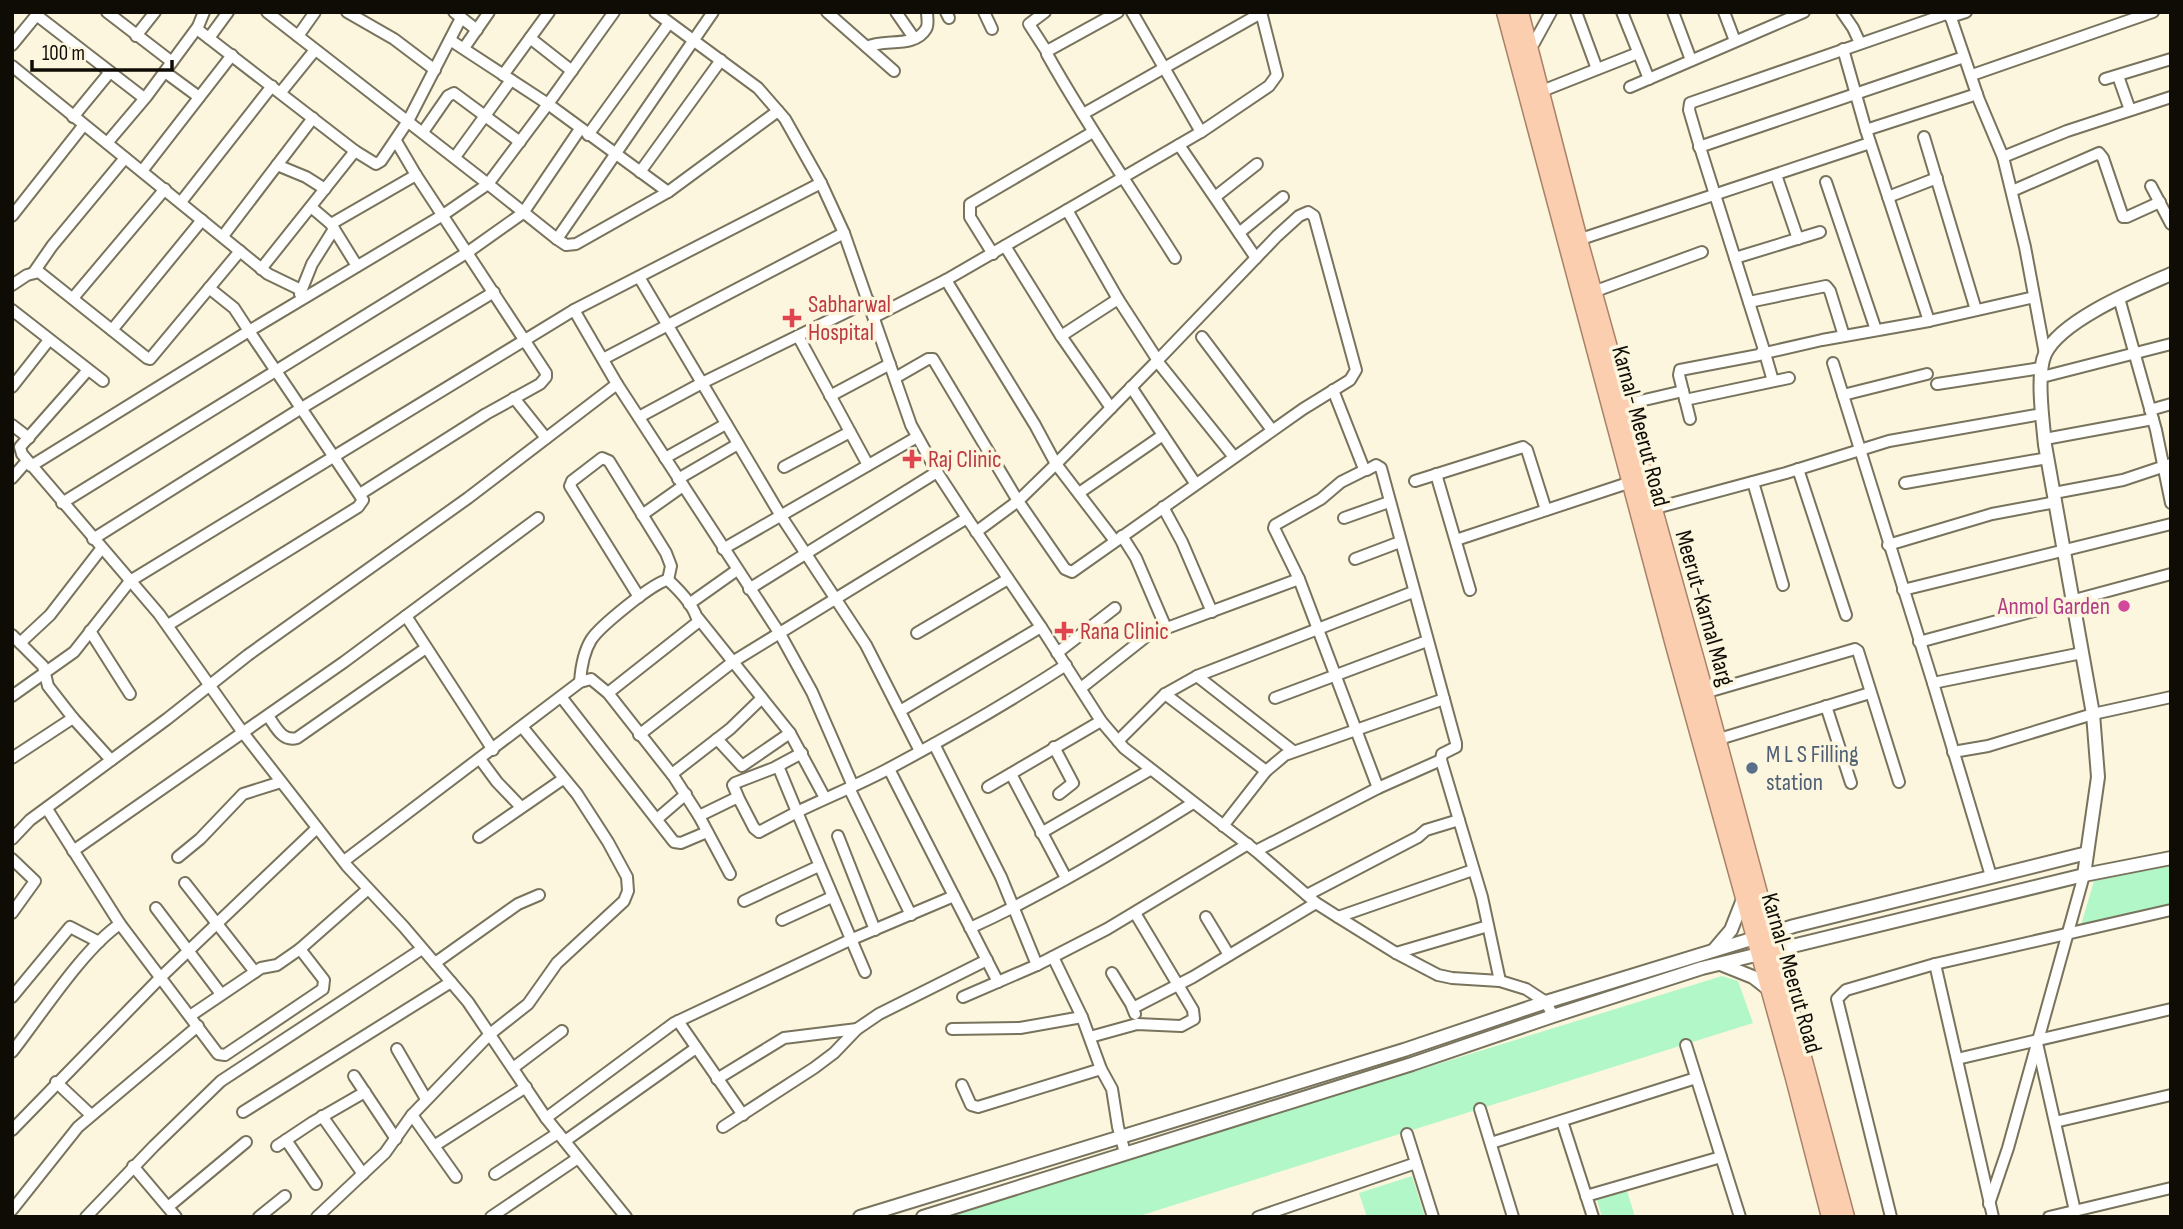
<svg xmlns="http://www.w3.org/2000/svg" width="2183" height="1229" viewBox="0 0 2183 1229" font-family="'Sofia Sans Condensed',sans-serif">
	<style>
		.green { fill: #b1f7c7 }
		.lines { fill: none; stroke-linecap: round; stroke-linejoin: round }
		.minor-casing { stroke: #78735d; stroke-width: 14 }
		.tertiary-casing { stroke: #78735d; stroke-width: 16 }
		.trunk-casing { stroke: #a88267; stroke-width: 21 }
		.minor { stroke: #fff; stroke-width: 10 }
		.tertiary { stroke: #fff; stroke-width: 12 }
		.trunk { stroke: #fcceb0; stroke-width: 18 }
		.health-dot { fill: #e0444e; stroke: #fcf6de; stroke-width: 2.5 }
		.hotel-dot { fill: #d1479c; stroke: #fcf6de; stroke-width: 2.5 }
		.service-dot { fill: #5c6f8a; stroke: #fcf6de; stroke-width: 2.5 }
		.labels { text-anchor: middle; stroke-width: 7; stroke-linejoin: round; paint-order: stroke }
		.health-label { font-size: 24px; fill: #be3a42; stroke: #fcf6de; text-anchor: start }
		.street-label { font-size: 24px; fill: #0e0c05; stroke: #fcf6de }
		.hotel-label { font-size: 24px; fill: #b23c85; stroke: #fcf6de; text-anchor: end }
		.service-label { font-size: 24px; fill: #4e5e75; stroke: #fcf6de; text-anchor: start }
	</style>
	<rect width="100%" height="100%" fill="#fcf6de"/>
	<g class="green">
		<path d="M2171,866V904L2081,925L2094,881Z"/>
		<path d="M1722,976L1738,981L1753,1023L1136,1217H943Z"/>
		<path d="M1412,1176L1425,1217H1367L1359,1193Z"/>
		<path d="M1627,1191L1635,1217H1602L1597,1200Z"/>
	</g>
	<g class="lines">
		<defs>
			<g id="minor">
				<path d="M107,12L172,62"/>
				<path d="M204,12L197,29L355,151L376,164L381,161L408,121L461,18"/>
				<path d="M267,12L488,184L548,104L614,12"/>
				<path d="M347,12L394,39L435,70"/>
				<path d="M454,12L477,30"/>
				<path d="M655,12L758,88L785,119L821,183L844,233L911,425L937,472L967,518L1041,627L1101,721L1124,748L1256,851L1316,903L1338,917L1396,953L1438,975L1452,978L1500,981L1526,989L1546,1002L1553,1016"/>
				<path d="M827,12L894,71"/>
				<path d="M896,12L914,38"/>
				<path d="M946,12L949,18"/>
				<path d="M984,12L992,29"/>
				<path d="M1045,12L1029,24L1047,52"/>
				<path d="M1118,12L1049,50L1047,54C1086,124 1132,190 1175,258"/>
				<path d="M1576,12L1597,69"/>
				<path d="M1622,12L1649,79"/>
				<path d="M1673,12L1691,60"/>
				<path d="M1724,12L1735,41"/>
				<path d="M1842,12L1853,28L1860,43"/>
				<path d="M1949,12L1979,100L2003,157L2025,247L2045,354"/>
				<path d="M1950,17L1966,12"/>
				<path d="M136,36L155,12"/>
				<path d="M298,36L315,12"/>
				<path d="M209,38L228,12"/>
				<path d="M530,38L572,71"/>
				<path d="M450,40L548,104L668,192"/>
				<path d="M12,45L35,17H39L144,98"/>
				<path d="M867,47C884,38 914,49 926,29C929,25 927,17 927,12"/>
				<path d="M1524,47L1534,43L1551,12"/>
				<path d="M464,48L489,12"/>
				<path d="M1843,49L1866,130L1929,321"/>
				<path d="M12,66L268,274L301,290"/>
				<path d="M165,72L199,97"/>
				<path d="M503,75L549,12"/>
				<path d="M1972,75L2153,12"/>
				<path d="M2118,76L2130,110"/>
				<path d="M2105,79L2171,59"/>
				<path d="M1630,87L1804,12"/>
				<path d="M1542,91L1638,53"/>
				<path d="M281,92L315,50"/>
				<path d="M1083,114L1261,13"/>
				<path d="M73,117L110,72"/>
				<path d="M1866,130L1977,94"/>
				<path d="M423,132L448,96L454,93L520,142"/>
				<path d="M1201,132L1269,86L1277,75L1261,12"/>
				<path d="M588,135L669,23"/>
				<path d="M1924,137L1976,310"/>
				<path d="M396,141L416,175"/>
				<path d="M107,143L146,97L197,28"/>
				<path d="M1179,145L1256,258"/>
				<path d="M1699,147L1964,57"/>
				<path d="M455,157L511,80"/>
				<path d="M2003,157L2067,131L2171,97"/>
				<path d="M277,165L306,177L325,189"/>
				<path d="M142,171L232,55"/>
				<path d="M640,172L721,60"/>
				<path d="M1776,175L1798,239"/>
				<path d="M1826,182L1876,330"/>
				<path d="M2151,186L2171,224"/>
				<path d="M2012,191L2099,153L2103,158L2123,217H2127L2160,202"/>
				<path d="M1215,197L1257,164"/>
				<path d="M1888,197L1937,178"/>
				<path d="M181,202L272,86"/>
				<path d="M311,207L331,224L357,266"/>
				<path d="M1067,210L1201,132L1132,12"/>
				<path d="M12,216L83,126"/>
				<path d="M331,224L416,175L546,373V377L540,384L486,414L360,494"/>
				<path d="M1239,233L1283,197"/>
				<path d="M223,236L313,118"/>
				<path d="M557,239L713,12"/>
				<path d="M1578,240L1870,143"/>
				<path d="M1005,246L1061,336"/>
				<path d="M993,254L970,217V204L1093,132"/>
				<path d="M1735,258L1820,232"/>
				<path d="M261,269L355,151"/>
				<path d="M34,272L52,246L125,158"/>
				<path d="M639,277L702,383L869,301"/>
				<path d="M946,280L1035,425L1056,464L1157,361"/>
				<path d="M12,285L27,275L39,272L147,358L150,359L240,251"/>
				<path d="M209,288L234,308L249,331L443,215L488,184L557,239L566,245L576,244L668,192L778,111"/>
				<path d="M1593,292L1702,252"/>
				<path d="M300,294L312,264L334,229"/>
				<path d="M73,298L165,189"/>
				<path d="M2119,298L2156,430L2171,503"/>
				<path d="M1749,302L1826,286L1830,291L1844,336"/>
				<path d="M12,310L103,381"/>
				<path d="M574,310L821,183"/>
				<path d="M874,317L946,280L1067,210L1118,299"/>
				<path d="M112,330L202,220"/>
				<path d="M798,336L868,465"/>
				<path d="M1202,337L1272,430"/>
				<path d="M1764,350L1773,381"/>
				<path d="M1765,353L1822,340L1929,321L2034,297"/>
				<path d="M603,359L844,233"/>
				<path d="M1833,363L1933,683"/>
				<path d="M88,370L20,447L22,454L159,614L244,734L347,866L404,927L468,1002L546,1118L626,1217"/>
				<path d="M2042,377L2171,344"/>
				<path d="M895,378L928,359H933L1018,501L976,532"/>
				<path d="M1937,384L2041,368"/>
				<path d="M12,387L49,340"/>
				<path d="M1131,387L1195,483"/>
				<path d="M1333,390L1364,469L1367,470L1376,465L1381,468L1456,743V747L1442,754L1441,760L1482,897L1500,981"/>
				<path d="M1843,395L1927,374"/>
				<path d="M830,396L890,364"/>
				<path d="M514,398L546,438"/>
				<path d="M1685,400L1789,378"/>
				<path d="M1623,405L1683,391"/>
				<path d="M1111,408L1061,336L1118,299L1157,359"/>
				<path d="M2150,410L2171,404"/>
				<path d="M639,417L702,383L781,516L866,645L920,751"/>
				<path d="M1690,419L1679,375L1680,370L1759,355L1764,350L1699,144L1689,110L1690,103L1949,13"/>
				<path d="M12,425L29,438"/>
				<path d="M2045,439L2153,419"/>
				<path d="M665,458L726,424"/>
				<path d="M31,466L249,331L363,500L358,507L168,625"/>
				<path d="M784,467L850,432"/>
				<path d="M1798,469L1846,615"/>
				<path d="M1436,474L1470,590"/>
				<path d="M12,478L27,461"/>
				<path d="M678,479L738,444"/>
				<path d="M1415,481L1523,447L1527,450L1546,510"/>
				<path d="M1753,482L1783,585"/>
				<path d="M1905,483L2048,458"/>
				<path d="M1079,493L1163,435"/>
				<path d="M2054,493L2123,480L2171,464"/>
				<path d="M62,503L468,252L523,213L580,129"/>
				<path d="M1163,507L1182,542L1212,612"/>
				<path d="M1652,509L1786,473L1889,441L2042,414"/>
				<path d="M642,515L683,486"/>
				<path d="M1344,518L1389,502"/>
				<path d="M1122,536L1136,558L1166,628"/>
				<path d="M93,539L300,409L494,292"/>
				<path d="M1456,540L1631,482"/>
				<path d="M1115,541L1056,464L1018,501L1065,569L1072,572L1303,409L1350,380L1356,370L1314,216L1308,212L1299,216L1277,236L1157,361L1234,457"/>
				<path d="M1888,545L1992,514L2056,502"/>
				<path d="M723,549L917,437"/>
				<path d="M1355,559L1400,542"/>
				<path d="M1299,579L1274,528L1275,525L1321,499L1341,482L1365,470"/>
				<path d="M749,589L937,472"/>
				<path d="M1903,590L2171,524"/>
				<path d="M639,597L570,486L572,481L602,458L609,461L666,553L671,566L668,580"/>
				<path d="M689,604L737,570"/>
				<path d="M406,616L493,750"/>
				<path d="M90,631L130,694"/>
				<path d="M917,633L1008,579"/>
				<path d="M12,635L43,666L48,686L73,718L111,760"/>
				<path d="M1919,642L2171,574"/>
				<path d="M20,643L50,615L101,549"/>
				<path d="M1057,653L1115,608"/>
				<path d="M1197,676L1413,592"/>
				<path d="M580,682C581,668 583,653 591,640C599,627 655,581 668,580C679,590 695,607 698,622L608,693"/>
				<path d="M1081,688L1148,635L1299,579L1378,788"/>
				<path d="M1704,693L1855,649L1858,651L1899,782"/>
				<path d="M1165,694L1266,771"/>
				<path d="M12,696L74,652L130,581L574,310L617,384"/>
				<path d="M562,698L674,842L681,843L707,832"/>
				<path d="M762,698L790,733L825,798"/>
				<path d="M1275,698L1427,641"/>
				<path d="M1826,706L1851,783"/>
				<path d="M900,711L1041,627"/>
				<path d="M268,716C276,727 282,742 297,738L426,648"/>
				<path d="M639,735L734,661L967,518"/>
				<path d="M717,739L742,766L790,733"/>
				<path d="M1716,740L1870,693"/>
				<path d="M1118,741L1165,694L1197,676L1293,751"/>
				<path d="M934,744L1001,877L1037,965"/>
				<path d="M1054,747L1073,783L1059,794"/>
				<path d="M1953,752L1988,746L2093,714L2171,697"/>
				<path d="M12,758L73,718"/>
				<path d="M480,759L497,782L521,807"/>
				<path d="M778,766L797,812C828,797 860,784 890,768C950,736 1009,702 1066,665"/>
				<path d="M889,769L998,982"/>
				<path d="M672,774L730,729L762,698L698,618"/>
				<path d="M1011,774L1066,878"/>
				<path d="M988,787L1101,721"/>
				<path d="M849,788L911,915"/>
				<path d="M739,799L733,785L735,783L774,768L802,753"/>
				<path d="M47,809L120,924L218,1054L225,1055L323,989L324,980L300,949"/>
				<path d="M699,816L736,798L740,801L754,828L759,832L797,812L865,972"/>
				<path d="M657,819L686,794"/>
				<path d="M1223,826L1266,771L1285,755L1444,699"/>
				<path d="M1041,833L1150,770"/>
				<path d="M838,836L875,930"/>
				<path d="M479,837L563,779"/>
				<path d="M12,839L30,820L167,719L248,655L468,498L617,384L780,634L812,692L853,786"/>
				<path d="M73,851L344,662L538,518"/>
				<path d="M1256,851L1378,788L1441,760"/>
				<path d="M178,857L200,839L243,794L281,782"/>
				<path d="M12,859L35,881L12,913"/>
				<path d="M344,861L580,682L591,679L608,693L674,777L699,816L730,874"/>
				<path d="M1991,876L1933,683L2082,653"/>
				<path d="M185,883L255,972"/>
				<path d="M1307,895L1418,837L1426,830L1459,820"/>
				<path d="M744,901L819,866"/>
				<path d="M156,908L221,994"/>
				<path d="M1206,917L1229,955"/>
				<path d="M1338,917L1473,870"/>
				<path d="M782,920L832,897"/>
				<path d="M970,928C1047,893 1121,848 1193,803"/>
				<path d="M1396,953L1488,926"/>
				<path d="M1053,957L1082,1017L1101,1069L1112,1089L1118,1127L1125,1153"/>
				<path d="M435,963L518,904L539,895"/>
				<path d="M1935,964L1993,1217"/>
				<path d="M1112,973L1131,1004L1135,1014"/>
				<path d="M12,997L70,927L99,942"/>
				<path d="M963,997L1037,965L1107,929L1248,844"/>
				<path d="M1133,1008L1193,977L1316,903"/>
				<path d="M190,1016L261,968L277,965L300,949L367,890"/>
				<path d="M678,1021L743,1115"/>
				<path d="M952,1029L1020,1028L1082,1017"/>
				<path d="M1090,1037L1137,1024L1181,1026L1194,1019L1193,1010L1135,913"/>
				<path d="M2037,1043L2075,1211"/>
				<path d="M1686,1045L1740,1217"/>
				<path d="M397,1049L426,1099"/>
				<path d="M12,1052C41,1015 83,949 120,924"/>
				<path d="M1957,1059L2171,1009"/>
				<path d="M513,1068L562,1031"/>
				<path d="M354,1076L396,1139"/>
				<path d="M717,1079L784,1038L857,1029"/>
				<path d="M56,1082L91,1115"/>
				<path d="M962,1085L971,1105L978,1107L1101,1069"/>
				<path d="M1480,1109L1513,1217"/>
				<path d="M243,1112L451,982"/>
				<path d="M412,1115L456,1177"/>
				<path d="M322,1116L363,1174"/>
				<path d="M546,1118L674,1023L850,940L954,896"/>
				<path d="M1562,1121L1593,1217"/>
				<path d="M2055,1122L2171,1095"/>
				<path d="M723,1127L814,1068L834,1053L857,1029L879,1014L987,960"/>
				<path d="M12,1130L161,977L317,828"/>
				<path d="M1407,1134L1433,1217"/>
				<path d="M286,1140L316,1184"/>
				<path d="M565,1141L696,1048"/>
				<path d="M1491,1143L1696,1078"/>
				<path d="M277,1146L313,1122L365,1092"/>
				<path d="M434,1146L526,1087"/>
				<path d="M133,1166L176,1217"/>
				<path d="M495,1174L558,1133"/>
				<path d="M1586,1196L1721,1157"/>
				<path d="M1989,1204L2008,1148L2084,875"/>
				<path d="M168,1207L246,1142"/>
				<path d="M12,1210L78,1127L198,1026"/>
				<path d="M86,1217L154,1146L221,1081L422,949"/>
				<path d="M259,1217L285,1196"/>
				<path d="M317,1217L385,1153L412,1115L490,1034L528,1004L557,963L624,901L628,891L627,877L608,842L577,794L523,728"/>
				<path d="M491,1217L578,1158"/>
				<path d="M1258,1217L1416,1163"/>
				<path d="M1891,1217L1837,999L1846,990L1935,964L2171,910"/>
				<path d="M2049,1217L2171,1188"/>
			</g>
			<g id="tertiary">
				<path d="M2084,875L2098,777L2093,714L2045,445C2043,423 2036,374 2045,354C2061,320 2137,289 2171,274"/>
				<path d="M1714,950L1731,930L1744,897"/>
				<path d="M1723,965L1753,977L1771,991"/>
				<path d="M860,1217L1404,1050L1546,1002L1794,926L2087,853"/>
				<path d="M923,1217L1412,1064L1553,1016L1702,968L2084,875L2171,858"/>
			</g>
			<g id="trunk">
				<path d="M1506,12L1675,645L1795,1078L1831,1217"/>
				<path d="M1519,12L1578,240L1704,693L1845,1217"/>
			</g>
		</defs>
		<use href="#minor" class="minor-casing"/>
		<use href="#tertiary" class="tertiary-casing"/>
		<use href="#trunk" class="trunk-casing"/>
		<use href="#minor" class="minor"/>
		<use href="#tertiary" class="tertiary"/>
		<use href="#trunk" class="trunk"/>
	</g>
	<g class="health-dot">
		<path d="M788.5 307.5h7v7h7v7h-7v7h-7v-7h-7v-7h7z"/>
		<path d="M908.5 448.5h7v7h7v7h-7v7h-7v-7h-7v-7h7z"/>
		<path d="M1060.5 620.5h7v7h7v7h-7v7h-7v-7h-7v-7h7z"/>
	</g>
	<circle class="hotel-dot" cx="2124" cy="606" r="7"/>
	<circle class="service-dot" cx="1752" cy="768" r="7"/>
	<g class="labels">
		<g class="health-label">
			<text x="808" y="312">Sabharwal<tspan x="808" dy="28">Hospital</tspan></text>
			<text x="928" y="467">Raj Clinic</text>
			<text x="1080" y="639">Rana Clinic</text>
		</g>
		<g class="street-label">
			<text transform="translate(1641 426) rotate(75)" y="8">Karnal- Meerut Road</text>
			<text transform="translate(1705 608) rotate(74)" y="8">Meerut-Karnal Marg</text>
			<text transform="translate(1792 973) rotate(74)" y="8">Karnal- Meerut Road</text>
		</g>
		<g class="hotel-label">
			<text x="2110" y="614">Anmol Garden</text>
		</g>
		<g class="service-label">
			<text x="1766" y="762">M L S Filling<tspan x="1766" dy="28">station</tspan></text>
		</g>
	</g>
	<rect width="2183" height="1229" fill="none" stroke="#0e0c05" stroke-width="28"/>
	<path d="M32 60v10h140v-10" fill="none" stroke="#0e0c05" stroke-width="3.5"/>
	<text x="42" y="60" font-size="21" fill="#0e0c05" stroke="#fcf6de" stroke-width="5" paint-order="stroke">100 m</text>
</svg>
